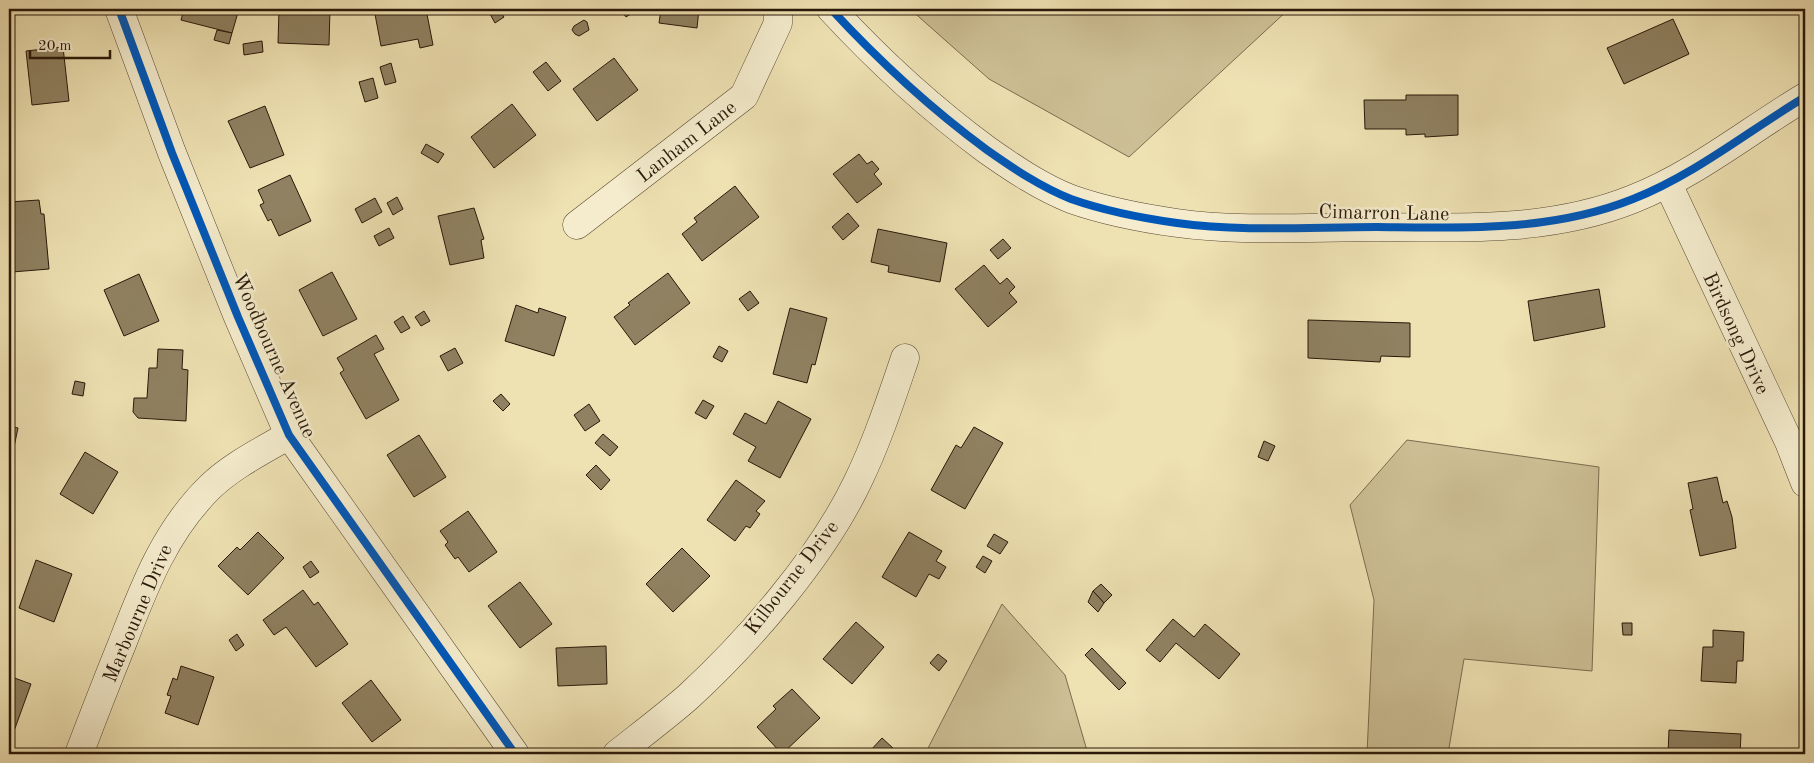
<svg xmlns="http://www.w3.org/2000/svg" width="1814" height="763" viewBox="0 0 1814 763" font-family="'Old Standard TT',serif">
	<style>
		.green { fill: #cdbf95; stroke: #7b6c4f }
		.building { fill: #8f8161; stroke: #291809 }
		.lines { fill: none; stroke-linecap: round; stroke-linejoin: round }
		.minor-casing { stroke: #5a4a33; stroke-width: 29 }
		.minor { stroke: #f4eccd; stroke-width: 28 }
		.cycleway-casing { stroke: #f4eccd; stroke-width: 11 }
		.cycleway { stroke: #0057b8; stroke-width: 8 }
		.labels { text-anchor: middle; stroke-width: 5; stroke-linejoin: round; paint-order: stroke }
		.street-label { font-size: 20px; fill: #291809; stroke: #f4eccd }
	</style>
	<rect width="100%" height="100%" fill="#eee1b2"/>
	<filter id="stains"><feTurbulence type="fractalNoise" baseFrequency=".004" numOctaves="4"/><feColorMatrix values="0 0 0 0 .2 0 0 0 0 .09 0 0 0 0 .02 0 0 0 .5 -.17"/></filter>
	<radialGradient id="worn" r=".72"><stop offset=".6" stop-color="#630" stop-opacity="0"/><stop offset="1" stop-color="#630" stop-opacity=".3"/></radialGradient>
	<g class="green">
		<path d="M910,9H1289L1129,157L989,79Z"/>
		<path d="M1407,440L1599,467L1592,671L1464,659L1448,754H1367L1374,600L1350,505Z"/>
		<path d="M1002,604L1065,675L1088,754H925Z"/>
	</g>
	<g class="building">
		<path d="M184,9H239L232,33L181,20Z"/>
		<path d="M279,9H330L329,45L278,43Z"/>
		<path d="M374,9H426L433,45L420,48L418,39L381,46Z"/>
		<path d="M498,9L504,17L495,23L490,14Z"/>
		<path d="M620,9H636L637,10L626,17Z"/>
		<path d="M661,9H699L697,28L659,23Z"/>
		<path d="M1673,19L1689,54L1624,84L1607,48Z"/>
		<path d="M584,20L587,22L589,30L579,36L575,34L572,30L574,26Z"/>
		<path d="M217,30L232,33L229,44L214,40Z"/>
		<path d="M262,41L263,52L244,55L243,44Z"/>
		<path d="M63,47L69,101L32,105L26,51Z"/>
		<path d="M614,58L638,90L597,121L573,89Z"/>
		<path d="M546,62L561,81L548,91L533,72Z"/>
		<path d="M391,63L396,82L385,85L380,67Z"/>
		<path d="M373,78L378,98L365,102L359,82Z"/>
		<path d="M1406,95H1458V135L1425,137V134L1406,135V129H1365L1364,100H1406Z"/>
		<path d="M512,104L536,135L494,168L471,137Z"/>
		<path d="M265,106L284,155L250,168L228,121Z"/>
		<path d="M426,144L444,154L438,163L421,153Z"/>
		<path d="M859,154L867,164L872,161L879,169L874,174L882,184L857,203L833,174Z"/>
		<path d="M290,175L311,221L279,236L271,219L268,221L260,205L264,203L258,190Z"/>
		<path d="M735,186L759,217L702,261L682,234L697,222L694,218Z"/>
		<path d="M397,197L403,209L393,215L387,203Z"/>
		<path d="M375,198L382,212L362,223L355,209Z"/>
		<path d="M39,200L41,214H44L49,269L12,272L9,202Z"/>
		<path d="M474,208L484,239L481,240L484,258L450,265L438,216Z"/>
		<path d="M848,213L859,226L843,240L832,227Z"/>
		<path d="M389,228L394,238L379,246L374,236Z"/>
		<path d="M878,229L947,243L940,282L888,272L889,266L871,262Z"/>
		<path d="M1003,239L1011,248L998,259L990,250Z"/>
		<path d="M984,265L1000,284L1007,278L1015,287L1009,293L1017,302L988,327L955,289Z"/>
		<path d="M332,272L357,319L323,336L299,290Z"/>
		<path d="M668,273L690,303L635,345L614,317L630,305L628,303Z"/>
		<path d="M139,274L159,321L124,336L104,290Z"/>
		<path d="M1599,289L1605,327L1534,341L1528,301Z"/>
		<path d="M750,291L759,303L748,311L739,299Z"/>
		<path d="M516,305L538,313L539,308L566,317L554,356L505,341Z"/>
		<path d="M790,308L827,318L815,365L812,364L807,383L773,374Z"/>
		<path d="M424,311L430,321L421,326L415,317Z"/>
		<path d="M403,316L410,328L401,333L394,322Z"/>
		<path d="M1308,320L1410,323V357L1381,356L1380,362L1308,358Z"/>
		<path d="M376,335L384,349L374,354L399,400L366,419L340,373L344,370L337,358Z"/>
		<path d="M719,346L728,351L722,362L713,357Z"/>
		<path d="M455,348L463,363L448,371L440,356Z"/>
		<path d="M158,349L183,350L182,369L188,370L186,421L138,418L133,412L134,398H147L149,368H157Z"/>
		<path d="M75,381L85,383L83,396L72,394Z"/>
		<path d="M501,394L510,404L503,411L493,401Z"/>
		<path d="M703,400L714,406L706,419L695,413Z"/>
		<path d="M778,401L811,419L780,478L748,461L756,447L733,434L745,413L766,424Z"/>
		<path d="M589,404L600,421L585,431L574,415Z"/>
		<path d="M9,426L18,428L14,447L9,446Z"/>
		<path d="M974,427L1003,443L965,509L931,490L956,445L961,448Z"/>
		<path d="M603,434L618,447L610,456L595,443Z"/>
		<path d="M419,435L446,477L414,497L387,455Z"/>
		<path d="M1264,441L1275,446L1268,461L1258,457Z"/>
		<path d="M85,452L118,472L93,514L60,494Z"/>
		<path d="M596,465L610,480L601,490L586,475Z"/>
		<path d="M1717,477L1723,503L1727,501L1732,517L1736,548L1700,556L1690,510L1693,509L1688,483Z"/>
		<path d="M736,480L765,501L756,511L760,514L750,528L746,526L735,541L707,520Z"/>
		<path d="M468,511L497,552L469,572L458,557L455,559L445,545L448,542L440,531Z"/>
		<path d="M258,532L284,558L248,595L218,566L237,547L240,550Z"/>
		<path d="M909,532L942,551L936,561L946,567L939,579L929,574L916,597L882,577Z"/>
		<path d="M994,534L1008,542L1000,554L987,546Z"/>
		<path d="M682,548L710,576L673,612L646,584Z"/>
		<path d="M983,556L992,561L985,573L976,567Z"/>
		<path d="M36,560L72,574L54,622L19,608Z"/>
		<path d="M311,561L319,572L310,578L303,567Z"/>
		<path d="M520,582L552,624L520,648L488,606Z"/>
		<path d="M1101,584L1112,595L1104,603L1093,591Z"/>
		<path d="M303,590L314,605L318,602L348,644L316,667L286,627L274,635L263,620Z"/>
		<path d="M1093,591L1104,603L1098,612L1088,602Z"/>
		<path d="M1173,619L1194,637L1205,624L1240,654L1219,679L1176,643L1160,662L1146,650Z"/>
		<path d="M856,622L884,647L852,684L823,659Z"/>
		<path d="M1622,623H1632V635H1623Z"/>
		<path d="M1713,630L1744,632L1743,661H1737L1736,683L1701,681L1703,647H1713Z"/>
		<path d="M237,634L244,645L236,651L229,640Z"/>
		<path d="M606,646L607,684L558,686L556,648Z"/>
		<path d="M1092,648L1126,683L1119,690L1085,655Z"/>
		<path d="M938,654L947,661L939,671L930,663Z"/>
		<path d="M181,666L214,677L198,725L165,713L171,696L167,695L173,678L177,680Z"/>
		<path d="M9,676L31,684L14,731L9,729Z"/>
		<path d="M371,680L401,720L372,742L342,703Z"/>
		<path d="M792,689L820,718L782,754L757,727L776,709L773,706Z"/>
		<path d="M1669,730L1741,734L1740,754H1668Z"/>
		<path d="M882,738L894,749L889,754H874L870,751Z"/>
	</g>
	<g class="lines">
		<defs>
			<g id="minor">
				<path d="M119,9L172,153L238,317L289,435L515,754"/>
				<path d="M831,9C879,61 930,108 987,150C1014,169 1041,187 1071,199C1105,211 1141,218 1177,223C1240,232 1312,227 1377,227C1463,228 1551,232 1633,199C1696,174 1748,131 1805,97"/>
				<path d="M1668,184L1789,442L1805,483"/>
				<path d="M577,225L744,96L778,23V9"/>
				<path d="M79,754C93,717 107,681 122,644C144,587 165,531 210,487C233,465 262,451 289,435"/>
				<path d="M617,754C641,735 665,717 688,697C749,641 822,557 858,481C877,442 891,399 905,358"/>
			</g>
		</defs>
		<use href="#minor" class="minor-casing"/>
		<use href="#minor" class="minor"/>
		<defs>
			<g id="cycleway">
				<path d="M119,9L172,153L238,317L289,435L515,754"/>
				<path d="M831,9C879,61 930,108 987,150C1014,169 1041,187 1071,199C1105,211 1141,218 1177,223C1240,232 1312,227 1377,227C1463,228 1551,232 1633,199C1696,174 1748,131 1805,97"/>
			</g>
		</defs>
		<use href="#cycleway" class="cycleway-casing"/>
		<use href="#cycleway" class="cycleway"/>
	</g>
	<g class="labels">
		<g class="street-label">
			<text transform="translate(686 141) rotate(-38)" y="7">Lanham Lane</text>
			<text transform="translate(1384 212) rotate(1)" y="7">Cimarron Lane</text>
			<text transform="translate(1737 333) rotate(65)" y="7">Birdsong Drive</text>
			<text transform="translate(275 355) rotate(66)" y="7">Woodbourne Avenue</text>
			<text transform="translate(791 577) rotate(-52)" y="7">Kilbourne Drive</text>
			<text transform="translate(137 613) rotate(-67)" y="7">Marbourne Drive</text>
		</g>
	</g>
	<rect width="1814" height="763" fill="none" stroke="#eee1b2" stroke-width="30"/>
	<rect x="10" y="10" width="1794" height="743" fill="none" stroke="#291809" stroke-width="2.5"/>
	<rect x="15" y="15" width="1784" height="733" fill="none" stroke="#291809"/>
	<path d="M30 50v8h80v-8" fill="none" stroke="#291809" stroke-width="2.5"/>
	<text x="38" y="50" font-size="15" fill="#291809" stroke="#f4eccd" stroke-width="4" paint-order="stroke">20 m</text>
	<rect width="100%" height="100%" filter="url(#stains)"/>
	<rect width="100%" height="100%" fill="url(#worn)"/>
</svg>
